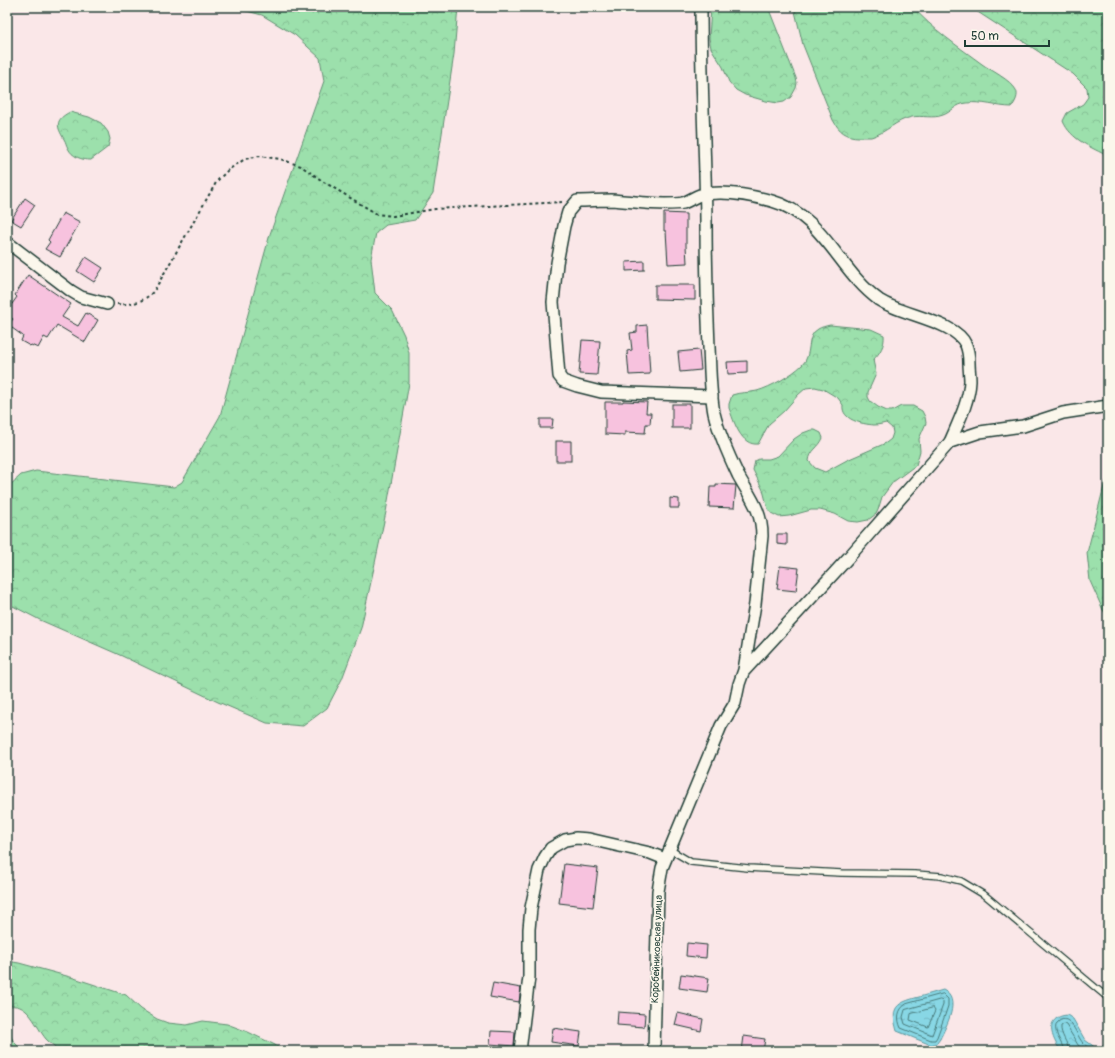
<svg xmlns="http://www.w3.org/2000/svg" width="1115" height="1058" viewBox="0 0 1115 1058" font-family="Pangolin,sans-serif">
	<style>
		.forest { fill: url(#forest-crowns); stroke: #5e8e70 }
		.water { fill: url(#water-ripples); stroke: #5e999e }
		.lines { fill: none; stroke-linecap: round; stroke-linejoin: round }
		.shore { stroke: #497b7b; stroke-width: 1 }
		.building { fill: #f7c2de; stroke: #1f3d34 }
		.service-casing { stroke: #1f3d34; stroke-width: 8 }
		.minor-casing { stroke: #1f3d34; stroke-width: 14 }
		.path { stroke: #1f3d34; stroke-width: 2; stroke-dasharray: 3 3; stroke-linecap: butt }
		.service { stroke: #fbf7ec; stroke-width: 5.5 }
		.minor { stroke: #fbf7ec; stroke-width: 11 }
		.labels { text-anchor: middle; stroke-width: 3.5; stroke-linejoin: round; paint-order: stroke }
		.street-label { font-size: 10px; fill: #1f3d34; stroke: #fbf7ec }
	</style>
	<defs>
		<pattern id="forest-crowns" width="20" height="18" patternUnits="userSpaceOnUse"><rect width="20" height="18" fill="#9ce0ac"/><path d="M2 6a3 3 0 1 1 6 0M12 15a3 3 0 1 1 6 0" fill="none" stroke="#86c195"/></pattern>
		<pattern id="water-ripples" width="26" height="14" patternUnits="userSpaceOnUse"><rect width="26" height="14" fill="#88d7e5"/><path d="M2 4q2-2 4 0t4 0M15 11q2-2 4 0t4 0" fill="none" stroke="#75b9c5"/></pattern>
	</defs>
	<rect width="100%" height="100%" fill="#fae7e8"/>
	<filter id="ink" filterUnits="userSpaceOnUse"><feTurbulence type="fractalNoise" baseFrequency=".025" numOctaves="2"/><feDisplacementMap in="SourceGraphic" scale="8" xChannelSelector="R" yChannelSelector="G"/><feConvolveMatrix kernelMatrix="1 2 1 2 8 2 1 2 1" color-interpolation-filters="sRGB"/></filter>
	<g filter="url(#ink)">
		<g class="forest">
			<path d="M231,7H458L454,54L433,193L415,220L386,225L376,233L371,259L375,293L392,310L404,335L409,353V383L386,512L361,628L342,679L327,708L303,726L267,723L218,702L122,656L40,620L7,603V488L21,475L36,471L174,487L182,482L220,416L270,234L324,81L320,58L295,35L262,15Z"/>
			<path d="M711,7H768L796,78L797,83L796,88L791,97L784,102L778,103L766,101L745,95L736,90L729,82L723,67L711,48L709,38Z"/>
			<path d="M794,7H913C931,28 959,47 982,64C990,70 1011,80 1016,90C1019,96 1015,102 1012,107C997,107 982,101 967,103C955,104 952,112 943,115C933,119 922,115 912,117C896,120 886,133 871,137C867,137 863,137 859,137C846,137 839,131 833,120L803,45Z"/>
			<path d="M970,7H1108V156C1092,148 1070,139 1063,121L1067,113L1083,104L1088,97L1087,88L1073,74Z"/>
			<path d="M70,112L89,117L101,123L108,132L110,139L108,147L91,160C82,160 72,157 68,148C66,145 66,142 64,139C57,127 54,120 70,112Z"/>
			<path d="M830,325L871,329L884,335C885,345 880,353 873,360L876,374L868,392V397L870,401L878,407L887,411H892L901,406H913L922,411L925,417L926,423L919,439L920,451L916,465L893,482L882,497L878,510L876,514L868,520L858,522L848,521L835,514L820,510H811L789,516L779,517L771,513L768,509L763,490L753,470L755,461L759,459H769L778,456L794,439L803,433L811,430H815L821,433L823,438C819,448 810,450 809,461L815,468L825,472L847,460L886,443L891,439L893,433L892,428L886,423C882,424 878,425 874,425C862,424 841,420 843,405L838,398L823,389L815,387L806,388L798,395L784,411L769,424L758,444C741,446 734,422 729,408V404L732,395C740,392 749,393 757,391C771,387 792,375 802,365C813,355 805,336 818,329C821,327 826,326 830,325Z"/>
			<path d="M1108,476V617L1103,610L1090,581L1087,553L1104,486Z"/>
			<path d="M7,961L19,963L74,978L126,995L141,1009L157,1019L168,1023L187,1025L203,1021L227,1024L248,1032L275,1045L283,1051H61C55,1047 50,1043 46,1039C36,1027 29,1003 10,1006L7,1010Z"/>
			<path d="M7,1030L14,1042L23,1051H7Z"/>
		</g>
		<g class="water">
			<path d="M943,990C962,999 946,1026 940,1039L937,1043L931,1045L897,1031C890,1007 896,1003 919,997C927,995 935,992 943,990Z"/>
			<path d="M1067,1015L1073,1019L1085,1040L1100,1051H1061C1051,1038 1044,1017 1067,1015Z"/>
		</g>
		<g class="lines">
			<g class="shore">
				<path d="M943,994L948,999V1006L945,1015L937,1037L935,1040H931L901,1028C897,1019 897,1010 906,1004Z"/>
				<path d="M940,1000L943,1001V1005L932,1035L905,1024L903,1017L905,1010Z"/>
				<path d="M933,1008L935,1011L928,1027L910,1020L911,1014Z"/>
				<path d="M1064,1051C1063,1044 1057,1038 1056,1031C1055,1027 1056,1024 1058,1022C1070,1011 1077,1037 1083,1043C1086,1046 1090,1049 1093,1051"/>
				<path d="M1069,1051C1068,1042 1060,1035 1061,1026L1064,1024L1066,1025L1078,1045L1085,1051"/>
			</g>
		</g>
		<g class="building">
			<path d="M25,198L35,205L21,226L11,220Z"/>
			<path d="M63,213L80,222L60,257L45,249L50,242L48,240Z"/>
			<path d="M664,213L686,214V246L687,263L668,264L666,231H664Z"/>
			<path d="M86,257L103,268L94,282L77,271Z"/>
			<path d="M644,261V270L626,271V262Z"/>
			<path d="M28,275L71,304L62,317L78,326L86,313L98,320L85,342L57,325L48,339L44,337L38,348L31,345L30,346L21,341L23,336L8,325L13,319L7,315V311L17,297L15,295Z"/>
			<path d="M655,285H695V300L655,299Z"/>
			<path d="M647,325L650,374L629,375L627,351L632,350L630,333L637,332V326Z"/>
			<path d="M582,340L600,341L597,375L579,374Z"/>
			<path d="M699,350L701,370L680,372L678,352Z"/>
			<path d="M747,361V373L728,374L727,362Z"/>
			<path d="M623,401L647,402L646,413H651L650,424H646L645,433L625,432V435L605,434V402H623Z"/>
			<rect x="672" y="404" width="18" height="24"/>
			<path d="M540,419H553L552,428H540Z"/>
			<rect x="556" y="441" width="15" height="20"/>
			<path d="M716,484L736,485L734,508L709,507L710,487H716Z"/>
			<path d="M670,498L679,499V508H670Z"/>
			<path d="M777,534H787V545L777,544Z"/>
			<path d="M780,566L799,568L796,591L777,589Z"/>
			<path d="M564,864L598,868L593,907L559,903Z"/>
			<path d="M687,943L707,945L706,958L686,956Z"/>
			<path d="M681,974L709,978L707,992L679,988Z"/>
			<path d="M493,983L521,988L519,1002L490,997Z"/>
			<path d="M618,1012L645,1014L644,1027L617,1025Z"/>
			<path d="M678,1013L703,1019L701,1031L675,1025Z"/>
			<path d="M553,1028L581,1032L579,1046L551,1042Z"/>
			<path d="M491,1031L515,1032L514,1046L490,1044Z"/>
			<path d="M744,1036L765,1039L763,1051H742Z"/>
		</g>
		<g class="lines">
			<defs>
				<path id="service" d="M669,849L691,862L748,868L841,873L915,874L941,876L961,881L986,896L1108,998"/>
				<g id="minor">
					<path d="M7,242L71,291L81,297L107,304"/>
					<path d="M712,396L601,392L577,386L563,381L559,376L553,302L557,263L564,226L568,212L577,201C588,201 600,200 611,200C629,201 647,204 665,204C671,204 678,204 683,203C689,201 694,197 700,195C722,190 750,195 772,201C823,215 839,271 879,300C901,315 956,321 966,345C968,350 969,358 969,363C969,369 970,375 970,381C969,402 958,423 950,442"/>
					<path d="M745,670L848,558L950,442L980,432L1023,426L1063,413L1108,406"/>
					<path d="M520,1051L529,977V929L531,908L539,870L545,857L551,848L565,840L576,838L589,839L650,853L665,859"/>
					<path d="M654,1051L658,891L662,868L721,726L735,703L739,684L744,670L755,604L762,536C762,510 750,497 738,475C729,456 719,434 714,413C710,391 710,368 709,347C707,304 706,262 706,219C705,148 701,78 701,7"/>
				</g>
			</defs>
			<use href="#service" class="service-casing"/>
			<use href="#minor" class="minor-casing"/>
			<path class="path" d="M117,304C133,305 143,302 154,291L217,181L228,170L245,159L259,156L280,159L301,166L324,182L377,214L393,216L435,209L562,202"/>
			<use href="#service" class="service"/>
			<use href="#minor" class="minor"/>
		</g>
	</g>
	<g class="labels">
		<g class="street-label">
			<text transform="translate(656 949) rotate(-88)" y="4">Коробейниковская улица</text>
		</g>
	</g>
	<rect width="1115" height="1058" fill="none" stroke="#fbf7ec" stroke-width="24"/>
	<rect x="12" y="12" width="1091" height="1034" fill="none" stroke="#1f3d34" stroke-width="1.5" filter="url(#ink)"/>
	<path d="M965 40v6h84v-6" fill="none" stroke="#1f3d34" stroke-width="2"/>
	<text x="971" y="40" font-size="12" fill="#1f3d34" stroke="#fbf7ec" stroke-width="3" paint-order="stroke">50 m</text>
</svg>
